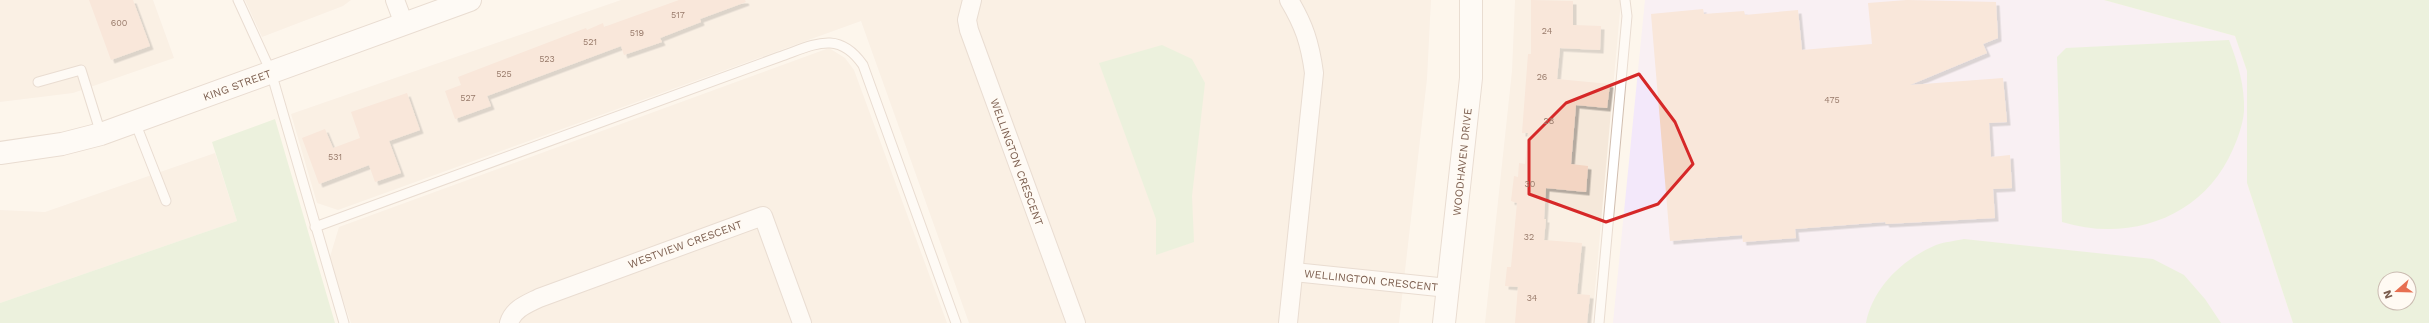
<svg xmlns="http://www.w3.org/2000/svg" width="2429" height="323" viewBox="0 0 2429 323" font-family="'Work Sans',sans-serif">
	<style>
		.residential { fill: #f5e8da }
		.education { fill: #f3e8fa }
		.green { fill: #d8ecc9; fill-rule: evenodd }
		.building { fill: #f3d5c3; filter: url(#shadow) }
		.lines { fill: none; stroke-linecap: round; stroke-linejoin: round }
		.service-casing { stroke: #d1beb0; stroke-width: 11 }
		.minor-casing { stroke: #d1beb0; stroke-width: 20 }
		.tertiary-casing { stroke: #d1beb0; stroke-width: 24 }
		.service { stroke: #fff; stroke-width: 9 }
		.minor { stroke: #fff; stroke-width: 18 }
		.tertiary { stroke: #fff; stroke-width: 22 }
		.marked { fill: none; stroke: #d62828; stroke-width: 3; stroke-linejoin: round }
		.labels { text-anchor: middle; stroke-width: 3; stroke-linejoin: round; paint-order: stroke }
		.number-label { font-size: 9px; fill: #987a6a }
		.street-label { font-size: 11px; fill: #7a5c4d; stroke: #fffaf3 }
	</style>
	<defs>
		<filter id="shadow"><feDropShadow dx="3.5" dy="3.5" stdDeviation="0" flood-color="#0004"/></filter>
	</defs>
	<rect width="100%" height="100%" fill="#fdf6ec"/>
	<g class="residential">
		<path d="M0,0H153L174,58L73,93L0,102Z"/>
		<path d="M245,0H351L343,6L262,37Z"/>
		<path d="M621,0H1431L1427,79L1399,323H969L861,21L338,210L317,203L291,114Z"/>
		<path d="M1515,0H1621L1592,323H1485L1512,71Z"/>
		<path d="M829,48L845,58L854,70L947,323H351L329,260L339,227Z"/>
		<path d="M215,153L237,221L0,303V210L45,212Z"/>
	</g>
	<path class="education" d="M1645,0H2104L2235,36L2247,71V183L2293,323H1613Z"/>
	<g class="green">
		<path d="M2104,0H2429V323H2293L2247,183V71L2235,36ZM2385,279H2409V303H2385Z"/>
		<path d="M2229,40C2238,63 2245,87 2244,111C2243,124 2238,138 2233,149C2204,217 2130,243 2062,222L2057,57L2066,48Z"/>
		<path d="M1162,45L1192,59L1205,83L1192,196L1194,242L1156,255V219L1099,63Z"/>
		<path d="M275,119L335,323H0V303L237,221L212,142Z"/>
		<path d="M1964,239L2153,259L2184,275L2205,299L2221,323H1866C1873,287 1903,259 1936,245C1944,242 1955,241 1964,239Z"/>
	</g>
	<g class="building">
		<path d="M89,0H133L150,46L111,60Z"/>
		<path d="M679,0H745L746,2L700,19L701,22L660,38L662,42L624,55L621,46L487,96L491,106L455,119L445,91L461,85L458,77L586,28L587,30L603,23L604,27Z"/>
		<path d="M1531,0L1573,1V25L1601,26L1600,50L1560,48L1557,79L1610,84L1607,108L1576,105L1571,164L1588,166L1586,192L1546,188L1544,219H1546L1544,240L1582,243L1577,294L1590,295L1587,323H1515L1518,287L1505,286L1507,267H1511L1517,203L1511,201L1514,176L1518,177L1519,163L1525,164L1528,133H1522L1528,54H1531Z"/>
		<path d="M1907,0L1996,2L1998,38L1983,44L1987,53L1910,85L2003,78L2007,122L1989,123L1991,157L2010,155L2012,188L1993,189L1995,218L1886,224L1885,222L1795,229L1796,238L1743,242L1742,235L1670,241L1651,14L1703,9L1704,14L1744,11L1745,15L1798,10L1802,50L1872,44L1868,3Z"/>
		<path d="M407,93L420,130L389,141L401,173L375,182L369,165L319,184L302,138L325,129L333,148L360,138L351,112Z"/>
	</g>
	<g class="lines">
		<defs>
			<g id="service">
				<path d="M238,0L271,72L344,323"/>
				<path d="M38,82L81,70L101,134"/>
				<path d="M135,122L166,201"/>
				<path d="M315,227L779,57C814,45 838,29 863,65L956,323"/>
				<path d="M1599,323L1627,16L1625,0"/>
			</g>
			<g id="minor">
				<path d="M395,0L404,24"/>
				<path d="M972,0L967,20L969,30L1076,323"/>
				<path d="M1294,272L1448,288"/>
				<path d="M509,323C513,309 527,304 539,298L763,216L802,323"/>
				<path d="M1288,323L1314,73C1310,43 1304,25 1289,0"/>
			</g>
			<g id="tertiary">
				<path d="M0,153L62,144L101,134L470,0"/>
				<path d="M1444,323L1471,78V0"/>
			</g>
		</defs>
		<use href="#service" class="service-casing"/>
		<use href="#minor" class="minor-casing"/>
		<use href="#tertiary" class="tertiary-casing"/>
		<use href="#service" class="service"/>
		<use href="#minor" class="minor"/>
		<use href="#tertiary" class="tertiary"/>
	</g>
	<path d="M0 0H2429V323H0ZM1639,74L1675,122L1693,164L1658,204L1606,222L1529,194V140L1566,103Z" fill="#fdf6ec" fill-opacity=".55" fill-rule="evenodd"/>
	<path class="marked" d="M1639,74L1675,122L1693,164L1658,204L1606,222L1529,194V140L1566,103Z"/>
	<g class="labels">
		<g class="number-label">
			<text x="678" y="18">517</text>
			<text x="119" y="26">600</text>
			<text x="1547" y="34">24</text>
			<text x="637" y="36">519</text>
			<text x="590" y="45">521</text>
			<text x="547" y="62">523</text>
			<text x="504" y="77">525</text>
			<text x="1542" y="80">26</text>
			<text x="468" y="101">527</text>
			<text x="1832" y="103">475</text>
			<text x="1549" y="124">28</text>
			<text x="335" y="160">531</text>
			<text x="1530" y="187">30</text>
			<text x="1529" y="240">32</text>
			<text x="1532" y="301">34</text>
		</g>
		<g class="street-label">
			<text transform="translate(237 85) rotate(-20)" y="4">KING STREET</text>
			<text transform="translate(1017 162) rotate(70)" y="4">WELLINGTON CRESCENT</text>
			<text transform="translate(1462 162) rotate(-84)" y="4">WOODHAVEN DRIVE</text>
			<text transform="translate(685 244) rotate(-20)" y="4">WESTVIEW CRESCENT</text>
			<text transform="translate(1371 280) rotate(6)" y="4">WELLINGTON CRESCENT</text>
		</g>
	</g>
	<g transform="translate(2397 291) rotate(250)"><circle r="19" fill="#fffaf3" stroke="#cabbb1"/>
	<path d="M0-3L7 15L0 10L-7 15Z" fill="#e76f51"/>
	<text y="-6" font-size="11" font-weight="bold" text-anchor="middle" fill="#7a5c4d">N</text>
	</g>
</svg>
